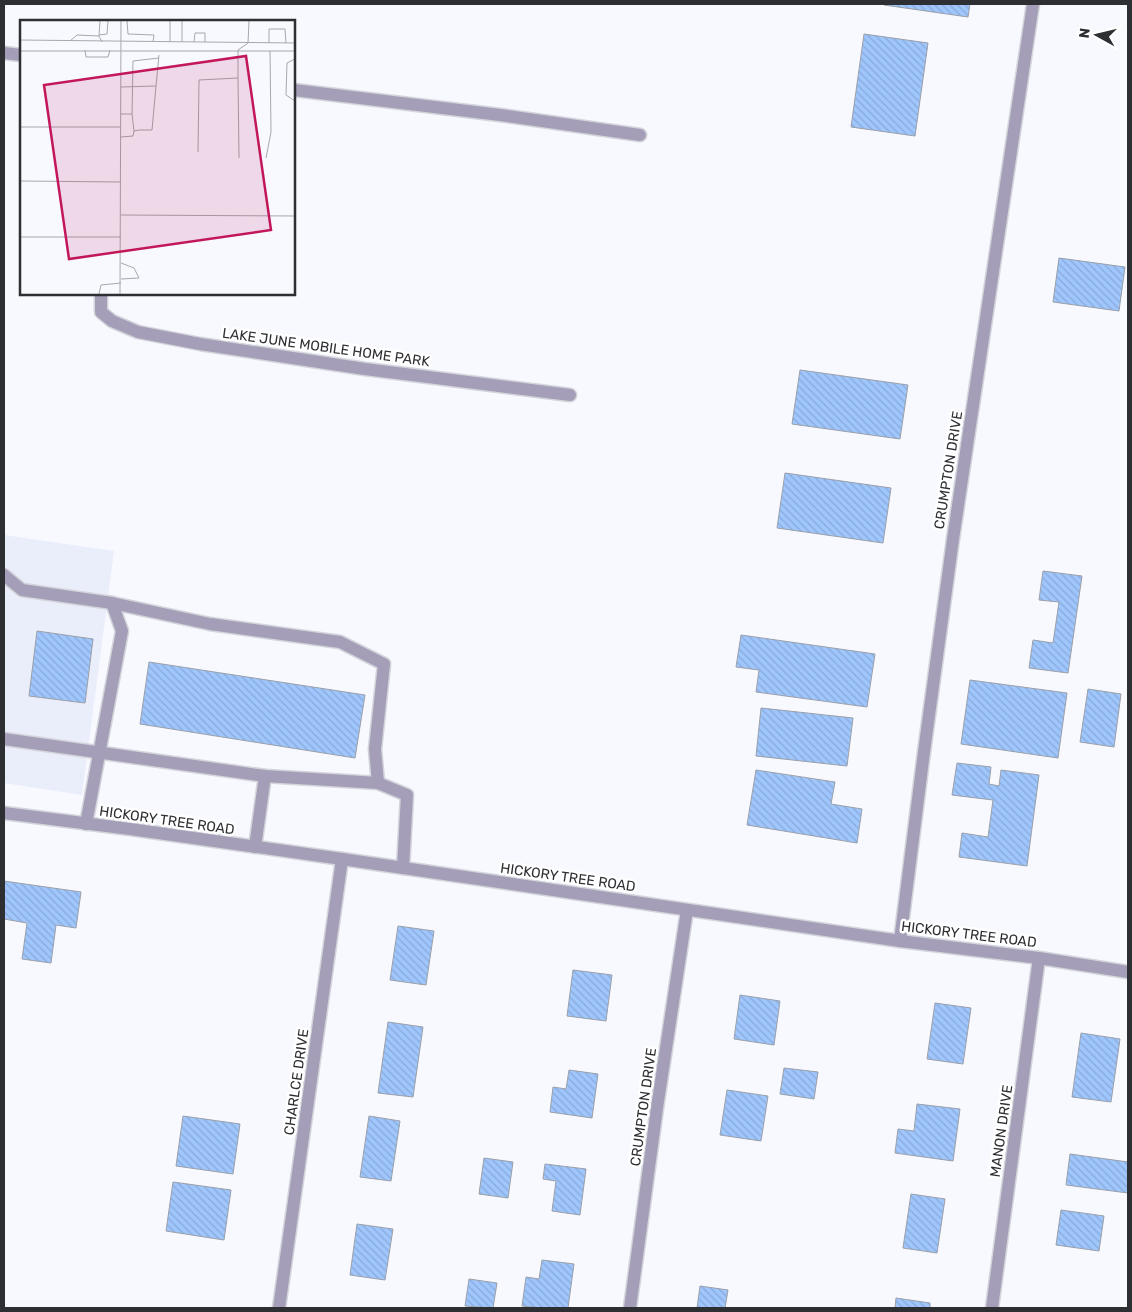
<svg xmlns="http://www.w3.org/2000/svg" width="1132" height="1312" viewBox="0 0 1132 1312" font-family="Rubik,sans-serif">
	<style>
		.built { fill: #eaedfa }
		.building { fill: url(#building-back-hatch); stroke: #9aa0a8 }
		.lines { fill: none; stroke-linecap: round; stroke-linejoin: round }
		.minor-casing { stroke: #d3d5da; stroke-width: 15 }
		.minor { stroke: #a59eb9; stroke-width: 12 }
		.labels { text-anchor: middle; stroke-width: 5; stroke-linejoin: round; paint-order: stroke }
		.street-label { font-size: 14px; fill: #2e2f32; stroke: #fff }
		.inset-road { fill: none; stroke: #a7a8ad; stroke-width: 1 }
		.view { fill: #c2185b; fill-opacity: 0.15; stroke: #c2185b; stroke-width: 2.5 }
		.inset-edge { fill: none; stroke: #2e2f32; stroke-width: 2.5 }
	</style>
	<defs>
		<pattern id="building-back-hatch" width="6" height="6" patternUnits="userSpaceOnUse" patternTransform="scale(1.25)"><rect width="6" height="6" fill="#9fc6fd"/><path d="M-1 5l2 2M0 0l6 6M5-1l2 2" fill="none" stroke="#89aad9"/></pattern>
	</defs>
	<rect width="100%" height="100%" fill="#f7f9ff"/>
	<path class="built" d="M4,535L114,551L82,795L4,783Z"/>
	<g class="building">
		<path d="M884,4H970L968,17L884,5Z"/>
		<path d="M864,34L928,43L915,136L851,127Z"/>
		<path d="M1059,258L1125,267L1119,311L1053,302Z"/>
		<path d="M800,370L908,385L900,439L792,424Z"/>
		<path d="M785,473L891,488L883,543L777,528Z"/>
		<path d="M1043,571L1082,576L1068,673L1029,668L1033,640L1053,643L1059,602L1039,600Z"/>
		<path d="M37,631L93,639L85,703L29,696Z"/>
		<path d="M741,635L875,654L867,707L756,692L759,670L736,667Z"/>
		<path d="M149,662L365,695L355,758L140,724Z"/>
		<path d="M970,680L1067,693L1058,758L961,744Z"/>
		<path d="M1088,689L1121,694L1114,747L1080,742Z"/>
		<path d="M761,708L853,718L847,766L756,756Z"/>
		<path d="M957,763L991,767L989,784L999,786L1001,770L1039,775L1027,866L959,857L962,833L988,837L993,800L952,795Z"/>
		<path d="M756,770L835,782L831,804L862,809L857,843L747,825Z"/>
		<path d="M4,881L81,892L76,928L56,925L51,963L22,959L27,923L4,919Z"/>
		<path d="M398,926L434,931L426,985L390,980Z"/>
		<path d="M573,970L612,975L606,1021L567,1016Z"/>
		<path d="M740,995L780,1001L774,1045L734,1039Z"/>
		<path d="M935,1003L971,1008L963,1064L927,1059Z"/>
		<path d="M388,1022L423,1027L413,1097L378,1093Z"/>
		<path d="M1081,1033L1120,1039L1111,1102L1072,1097Z"/>
		<path d="M784,1068L818,1072L814,1099L780,1094Z"/>
		<path d="M569,1070L598,1074L592,1118L550,1112L553,1087L566,1089Z"/>
		<path d="M727,1090L768,1096L761,1141L720,1135Z"/>
		<path d="M917,1104L960,1109L953,1161L895,1153L898,1129L914,1131Z"/>
		<path d="M183,1116L240,1124L233,1174L176,1166Z"/>
		<path d="M369,1116L400,1121L391,1181L360,1177Z"/>
		<path d="M1070,1154L1128,1162V1193L1066,1185Z"/>
		<path d="M484,1158L513,1162L508,1198L479,1194Z"/>
		<path d="M545,1164L586,1169L580,1215L552,1211L556,1181L543,1179Z"/>
		<path d="M173,1182L231,1190L224,1240L166,1231Z"/>
		<path d="M911,1194L945,1199L937,1253L903,1248Z"/>
		<path d="M1061,1210L1104,1216L1099,1251L1056,1245Z"/>
		<path d="M357,1224L393,1229L385,1280L350,1275Z"/>
		<path d="M542,1260L574,1264L568,1308H541L522,1306L526,1277L539,1279Z"/>
		<path d="M469,1279L497,1283L493,1308L465,1306Z"/>
		<path d="M700,1286L728,1290L725,1308H697Z"/>
		<path d="M896,1298L930,1303V1308H895Z"/>
	</g>
	<g class="lines">
		<defs>
			<g id="minor">
				<path d="M4,53L21,55"/>
				<path d="M294,90L500,115L640,135"/>
				<path d="M101,294V312L112,321L138,332L200,344L365,369L570,395"/>
				<path d="M4,575L22,590L112,603L122,631L86,824"/>
				<path d="M112,603L210,624L340,642L384,664L375,749L378,783L407,795L403,868"/>
				<path d="M4,739L265,776L255,847"/>
				<path d="M265,776L378,783"/>
				<path d="M4,813L130,829L342,859L900,941L1039,958L1128,972"/>
				<path d="M900,941L924,752L953,539L1033,4"/>
				<path d="M279,1308L342,859"/>
				<path d="M630,1308L657,1108L687,910"/>
				<path d="M992,1308L1039,958"/>
			</g>
		</defs>
		<use href="#minor" class="minor-casing"/>
		<use href="#minor" class="minor"/>
	</g>
	<g class="labels">
		<g class="street-label">
			<text transform="translate(326 347) rotate(8)" y="5">LAKE JUNE MOBILE HOME PARK</text>
			<text transform="translate(948 470) rotate(-81)" y="5">CRUMPTON DRIVE</text>
			<text transform="translate(167 820) rotate(8)" y="5">HICKORY TREE ROAD</text>
			<text transform="translate(568 877) rotate(8)" y="5">HICKORY TREE ROAD</text>
			<text transform="translate(969 934) rotate(7)" y="5">HICKORY TREE ROAD</text>
			<text transform="translate(296 1082) rotate(-82)" y="5">CHARLCE DRIVE</text>
			<text transform="translate(643 1107) rotate(-82)" y="5">CRUMPTON DRIVE</text>
			<text transform="translate(1001 1131) rotate(-82)" y="5">MANON DRIVE</text>
		</g>
	</g>
	<g transform="translate(20 20)">
		<rect width="275" height="275" fill="#f7f9ff"/>
		<path class="inset-road" d="M107,1L108,14L134,15L133,22M150,1V22M79,15L87,14L88,1M79,16L80,1M0,20L275,23M50,21L57,15L79,16L82,22M162,22V1M174,22L175,13H185V22M249,23V9H265L266,23M65,30L66,37H88L90,30M0,31H275M275,39L267,43L266,75L275,81M275,47V79M218,58V30L228,23L229,1M101,67L136,66L139,35M101,94H112L113,41L139,38M112,94L114,111M0,107H101M101,117L113,116L114,111L119,110H132L136,66M178,132L179,60L218,58L219,138M246,138L251,112L250,31M0,161L101,162M101,195L275,196M0,217H101M101,259L119,258L114,248L101,243M79,274L81,265L101,263M100,274L101,1"/>
		<path class="view" d="M226,36L251,210L49,239L24,65Z"/>
		<rect width="275" height="275" class="inset-edge"/>
	</g>
	<rect width="1132" height="1312" fill="none" stroke="#2e2f32" stroke-width="10"/>
	<g transform="translate(1097 35) rotate(278)" stroke="#ffffff" stroke-width="4" paint-order="stroke">
	<path d="M0-4L9 19L0 12L-9 19Z" fill="#2e2f32"/>
	<text y="-8" font-size="14" font-weight="bold" text-anchor="middle" fill="#2e2f32">N</text>
	</g>
</svg>
